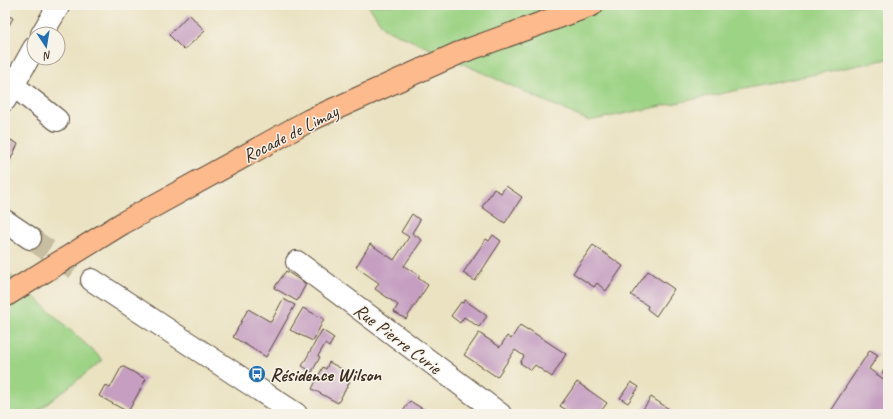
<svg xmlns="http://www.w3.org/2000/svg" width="893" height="419" viewBox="0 0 893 419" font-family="Caveat,sans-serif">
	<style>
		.green { fill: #9dd385; stroke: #6c7e52 }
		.building { fill: #c59ec1 }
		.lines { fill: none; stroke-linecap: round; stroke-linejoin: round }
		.minor-tunnel { stroke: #c7bda0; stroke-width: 22; stroke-dasharray: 22 11; stroke-linecap: butt }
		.minor-casing { stroke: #554636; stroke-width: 24 }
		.major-casing { stroke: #554636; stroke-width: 24 }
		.minor { stroke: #fff; stroke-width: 22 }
		.major { stroke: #fcba8d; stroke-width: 22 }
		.labels { text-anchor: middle; stroke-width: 3; stroke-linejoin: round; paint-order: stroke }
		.street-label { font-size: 19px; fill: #3b2a1e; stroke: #f7f3e8 }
		.poi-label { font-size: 19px; font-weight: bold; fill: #3b2a1e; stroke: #f7f3e8; text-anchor: start }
	</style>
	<rect width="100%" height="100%" fill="#f7f3e8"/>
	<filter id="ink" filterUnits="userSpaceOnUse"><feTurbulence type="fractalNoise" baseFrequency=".025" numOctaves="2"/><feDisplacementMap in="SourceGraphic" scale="8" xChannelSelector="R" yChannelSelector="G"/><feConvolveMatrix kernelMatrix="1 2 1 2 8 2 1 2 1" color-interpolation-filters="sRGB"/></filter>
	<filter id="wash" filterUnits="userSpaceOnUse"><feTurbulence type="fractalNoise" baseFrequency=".012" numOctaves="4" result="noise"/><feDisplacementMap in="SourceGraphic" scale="16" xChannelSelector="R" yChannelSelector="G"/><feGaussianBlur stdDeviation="0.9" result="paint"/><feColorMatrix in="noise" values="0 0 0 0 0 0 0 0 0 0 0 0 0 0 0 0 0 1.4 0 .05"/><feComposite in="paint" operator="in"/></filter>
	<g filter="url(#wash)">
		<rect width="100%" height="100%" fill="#eae2c1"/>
		<g class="green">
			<path d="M368,5H888V59L589,121L384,28Z"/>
			<path d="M5,270L103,360L34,414H5Z"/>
		</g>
		<g id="blocks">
			<g class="building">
				<path d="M5,14L13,18L5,33Z"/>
				<path d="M189,14L205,31L184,50L169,35Z"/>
				<path d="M11,140L18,144L5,171V151Z"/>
				<path d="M506,186L522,197L505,223L482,207L494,189L501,193Z"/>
				<path d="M412,214L420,220L412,233L422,240L404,266L420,276L418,278L428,285L406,319L394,312L398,305L375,289L379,283L356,267L370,244L394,260L409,237L401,232Z"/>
				<path d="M493,235L501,241L475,281L463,273L486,239L489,241Z"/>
				<path d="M593,245L623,266L606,291L597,283L594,287L573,273Z"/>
				<path d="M286,271L306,284L297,301L274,288Z"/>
				<path d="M648,271L674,289L656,316L647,309L648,306L631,295Z"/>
				<path d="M283,299L295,305L266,357L233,337L248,309L271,322Z"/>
				<path d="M465,300L487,316L479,327L464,317L460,323L451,316L461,302L463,303Z"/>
				<path d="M303,308L324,319L313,341L290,330Z"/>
				<path d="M520,325L528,330V329L566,354L552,377L535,365L531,370L520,363L524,356L515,350L497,377L464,355L479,333L500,347L507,336L511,339Z"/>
				<path d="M322,330L334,338L329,347L325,344L318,356L320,357L312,372L302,366Z"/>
				<path d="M870,350L878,355L869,369L888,382V413L887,414H828Z"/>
				<path d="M329,362L351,374L347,380L350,381L338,403L312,389L323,367L326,369Z"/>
				<path d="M888,363V377L882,373Z"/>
				<path d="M122,366L146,379L128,412L99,396L105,385L110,388Z"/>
				<path d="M577,382L607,403L599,414H573L560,406Z"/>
				<path d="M631,382L639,387L628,403L620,398Z"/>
				<path d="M651,397L672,411L669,414H640Z"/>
				<path d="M410,401L431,414H401Z"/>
				<path d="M445,410L447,411L451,414H443Z"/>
			</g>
		</g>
	</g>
	<g filter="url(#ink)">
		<use href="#blocks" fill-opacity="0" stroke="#554636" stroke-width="1"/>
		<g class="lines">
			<path class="minor-tunnel" d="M30,238L92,280"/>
			<defs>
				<g id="minor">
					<path d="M42,34L59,5"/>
					<path d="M5,81L13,85L57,120"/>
					<path d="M5,100L34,48"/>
					<path d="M5,221L30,238"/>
					<path d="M297,262L500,414"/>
					<path d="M92,280L296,414"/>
				</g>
				<path id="major" d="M5,296L123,223L310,120L459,53L592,5"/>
			</defs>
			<use href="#minor" class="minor-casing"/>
			<use href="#major" class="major-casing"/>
			<use href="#minor" class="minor"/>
			<use href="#major" class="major"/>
		</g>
	</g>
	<defs>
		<symbol id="bus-disc" viewBox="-11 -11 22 22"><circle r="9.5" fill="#1f6fb2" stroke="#f7f3e8"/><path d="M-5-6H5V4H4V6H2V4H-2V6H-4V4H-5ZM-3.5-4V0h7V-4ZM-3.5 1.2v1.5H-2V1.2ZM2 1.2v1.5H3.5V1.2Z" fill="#fff"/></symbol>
	</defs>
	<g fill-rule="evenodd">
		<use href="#bus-disc" x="247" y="364" width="20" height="20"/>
	</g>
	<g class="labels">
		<g class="street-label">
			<text transform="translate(290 133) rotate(-27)" y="7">Rocade de Limay</text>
			<text transform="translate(398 338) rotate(37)" y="7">Rue Pierre Curie</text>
		</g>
		<g class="poi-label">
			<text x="270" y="381">Résidence Wilson</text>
		</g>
	</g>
	<rect width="893" height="419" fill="none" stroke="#f7f3e8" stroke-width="20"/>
	<g transform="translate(46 46) rotate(168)"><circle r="19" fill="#f7f3e8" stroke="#aca397"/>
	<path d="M0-3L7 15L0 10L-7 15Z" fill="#1f6fb2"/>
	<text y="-6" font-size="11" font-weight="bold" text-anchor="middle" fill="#3b2a1e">N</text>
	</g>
</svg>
